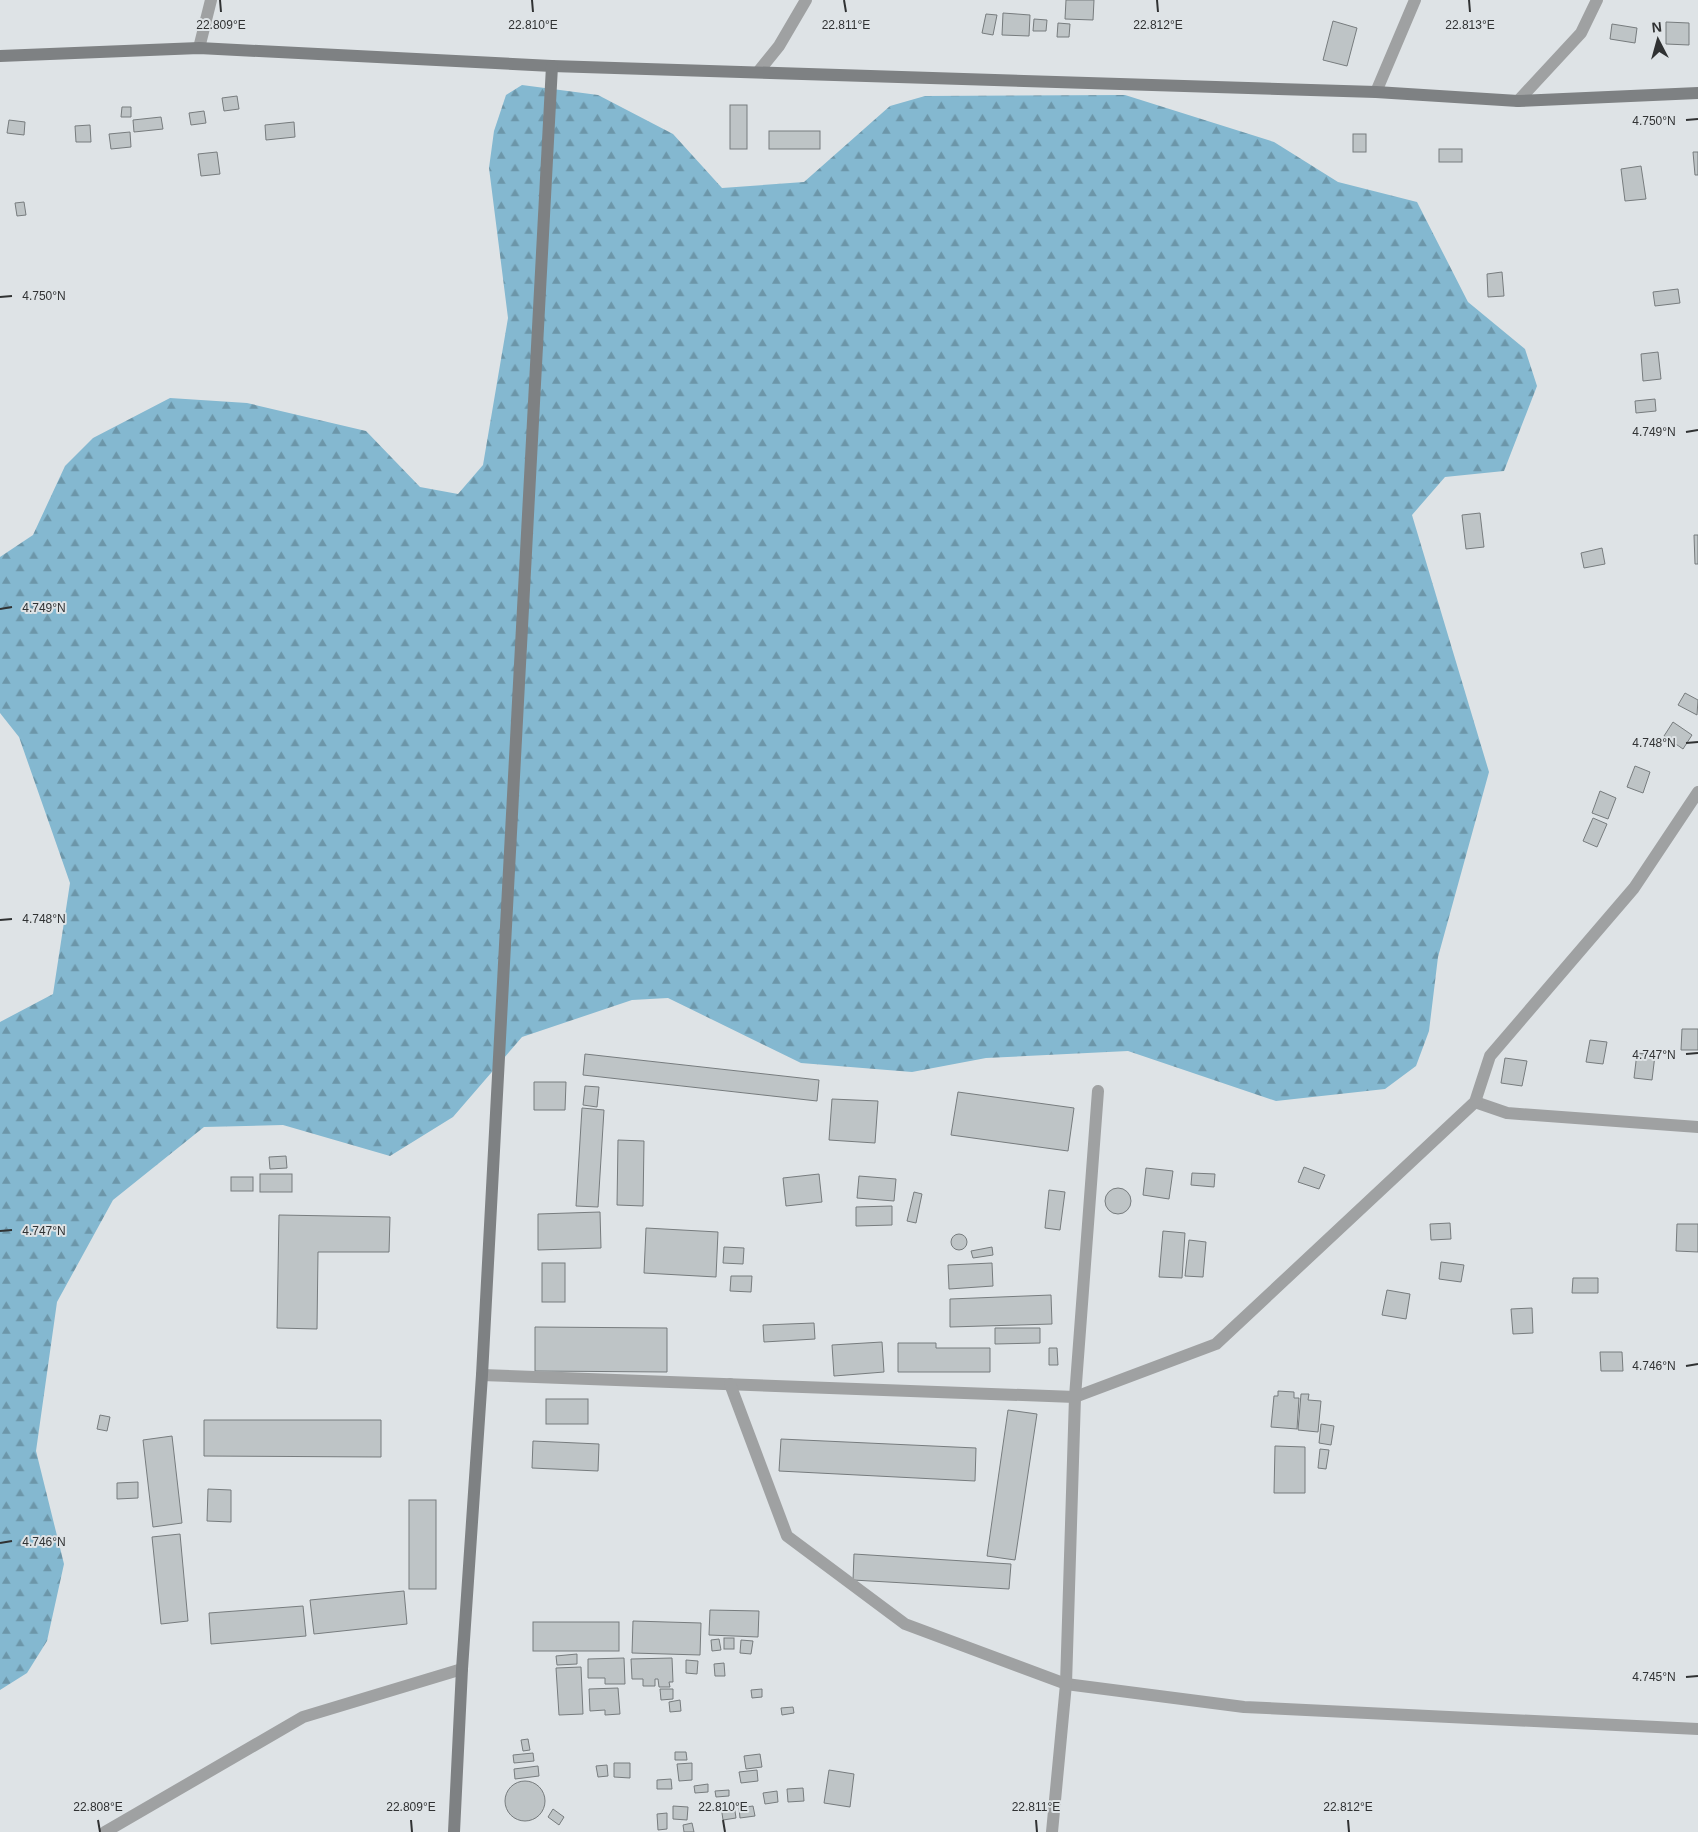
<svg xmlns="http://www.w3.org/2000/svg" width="1698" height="1832" viewBox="0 0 1698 1832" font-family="Helvetica,sans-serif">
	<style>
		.forest { fill: url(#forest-firs) }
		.building { fill: #bec4c6; stroke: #777c7e }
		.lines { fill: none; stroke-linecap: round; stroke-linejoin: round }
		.street { stroke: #9fa1a2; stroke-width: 12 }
		.secondary { stroke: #7e8183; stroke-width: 12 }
		.ticks { fill: none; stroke: #303233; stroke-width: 2 }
		.ticks-label { font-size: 12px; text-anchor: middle; fill: #303233; stroke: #dee3e6; stroke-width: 4; stroke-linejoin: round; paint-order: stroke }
	</style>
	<defs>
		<pattern id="forest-firs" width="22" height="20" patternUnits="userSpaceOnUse" patternTransform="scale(1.25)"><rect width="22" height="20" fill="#84b8d0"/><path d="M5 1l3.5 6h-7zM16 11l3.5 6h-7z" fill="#6c96a9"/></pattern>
	</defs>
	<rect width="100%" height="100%" fill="#dee3e6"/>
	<path class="forest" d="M522,85L598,95L673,134L722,188L804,182L890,106L925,96L1125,95L1274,142L1338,182L1417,202L1468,302L1525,349L1537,386L1504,471L1445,477L1412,515L1489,772L1438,957L1429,1031L1416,1066L1385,1089L1276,1101L1128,1051L986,1058L912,1072L801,1063L668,998L632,1000L522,1037L453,1117L390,1156L283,1125L204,1127L113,1200L57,1302L36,1451L64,1564L47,1641L27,1673L0,1690V1022L53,994L70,883L19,737L0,713V557L33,535L65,466L93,438L170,398L247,403L366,431L420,487L458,494L483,465L508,318L489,168L494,131L506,95Z"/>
	<g class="building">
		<path d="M1066,0H1094L1093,20L1065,19Z"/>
		<path d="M1003,13L1030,15L1029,36L1002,35Z"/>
		<path d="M986,14L997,15L993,35L982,33Z"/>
		<path d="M1034,19L1047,20L1046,31H1033Z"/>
		<path d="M1333,21L1357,28L1347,66L1323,60Z"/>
		<path d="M1666,22L1689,23V45L1666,44Z"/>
		<path d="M1058,23L1070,24L1069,37H1057Z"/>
		<path d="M1612,24L1637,28L1635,43L1610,39Z"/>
		<path d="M237,96L239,109L224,111L222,98Z"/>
		<rect x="730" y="105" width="17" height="44"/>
		<path d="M122,107H131V117H121Z"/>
		<path d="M204,111L206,123L191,125L189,113Z"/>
		<path d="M161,117L163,129L134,132L133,120Z"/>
		<path d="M9,120L25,122L24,135L7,133Z"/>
		<path d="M294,122L295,137L266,140L265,125Z"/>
		<path d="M90,125L91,142H76L75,126Z"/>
		<rect x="769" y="131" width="51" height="18"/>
		<path d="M130,132L131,147L111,149L109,134Z"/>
		<rect x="1353" y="134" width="13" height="18"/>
		<rect x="1439" y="149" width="23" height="13"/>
		<path d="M217,152L220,174L201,176L198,154Z"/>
		<path d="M1693,152H1698V175H1695Z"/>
		<path d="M1641,166L1646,199L1625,201L1621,169Z"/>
		<path d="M24,202L26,215L17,216L15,203Z"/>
		<path d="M1502,272L1504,296L1488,297L1487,274Z"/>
		<path d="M1678,289L1680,303L1655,306L1653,292Z"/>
		<path d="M1658,352L1661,379L1643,381L1641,354Z"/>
		<path d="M1655,399L1656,411L1636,413L1635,401Z"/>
		<path d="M1480,513L1484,547L1466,549L1462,515Z"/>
		<path d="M1694,535H1698V564H1695Z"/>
		<path d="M1602,548L1605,564L1584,568L1581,553Z"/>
		<path d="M1685,693L1698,700L1697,715L1678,705Z"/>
		<path d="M1673,722L1692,735L1683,749L1664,736Z"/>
		<path d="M1635,766L1650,772L1643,793L1627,787Z"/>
		<path d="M1600,791L1616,798L1608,819L1592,813Z"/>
		<path d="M1593,818L1607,824L1597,847L1583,841Z"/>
		<path d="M1682,1029H1698V1050H1681Z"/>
		<path d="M1590,1040L1607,1042L1603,1064L1586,1062Z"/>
		<path d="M1637,1053L1655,1055L1652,1080L1634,1078Z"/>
		<path d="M585,1054L819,1080L817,1101L583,1075Z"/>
		<path d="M1505,1058L1527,1061L1522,1086L1501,1083Z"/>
		<path d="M534,1082H566L565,1110H534Z"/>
		<path d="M585,1086L599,1087L597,1107L583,1105Z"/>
		<path d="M958,1092L1074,1108L1068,1151L951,1135Z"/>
		<path d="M832,1099L878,1101L875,1143L829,1140Z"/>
		<path d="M582,1108L604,1110L598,1207L576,1206Z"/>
		<path d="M618,1140L644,1141L643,1206L617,1205Z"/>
		<path d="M286,1156L287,1168L270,1169L269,1157Z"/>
		<path d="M1304,1167L1325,1175L1319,1189L1298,1182Z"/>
		<path d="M1146,1168L1173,1171L1169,1199L1143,1195Z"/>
		<path d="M1192,1173L1215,1174L1214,1187L1191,1185Z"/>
		<rect x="260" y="1174" width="32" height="18"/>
		<path d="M819,1174L822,1202L786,1206L783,1178Z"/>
		<path d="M859,1176L896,1179L894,1201L857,1198Z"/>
		<rect x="231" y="1177" width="22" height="14"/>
		<circle cx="1118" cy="1201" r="13"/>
		<path d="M1049,1190L1065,1192L1060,1230L1045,1228Z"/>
		<path d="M914,1192L922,1194L916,1223L907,1221Z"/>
		<path d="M892,1206V1225L856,1226V1207Z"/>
		<path d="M600,1212L601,1248L538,1250V1214Z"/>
		<path d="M279,1215L390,1217L389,1252H318L317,1329L277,1328Z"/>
		<path d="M1450,1223L1451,1239L1431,1240L1430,1224Z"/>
		<path d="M1677,1224H1698V1252L1676,1251Z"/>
		<path d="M646,1228L718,1232L716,1277L644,1273Z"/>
		<path d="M1163,1231L1185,1233L1182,1278L1159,1277Z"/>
		<circle cx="959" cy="1242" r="8"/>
		<path d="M1189,1240L1206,1242L1203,1277L1185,1276Z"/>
		<path d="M724,1247L744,1248L743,1264L723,1263Z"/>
		<path d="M992,1247L993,1255L973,1258L971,1251Z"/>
		<path d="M1441,1262L1464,1265L1461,1282L1439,1279Z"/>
		<rect x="542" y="1263" width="23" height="39"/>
		<path d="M992,1263L993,1286L949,1289L948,1265Z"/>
		<path d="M731,1276H752L751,1292L730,1291Z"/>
		<path d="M1573,1278H1598V1293H1572Z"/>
		<path d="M1387,1290L1410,1294L1406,1319L1382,1315Z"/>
		<path d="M1051,1295L1052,1324L950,1327V1299Z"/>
		<path d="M1532,1308L1533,1333L1513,1334L1511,1309Z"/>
		<path d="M814,1323L815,1339L764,1342L763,1325Z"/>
		<path d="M535,1327L667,1328V1372L535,1371Z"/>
		<path d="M995,1328H1040V1343L995,1344Z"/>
		<path d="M882,1342L884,1372L834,1376L832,1345Z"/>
		<path d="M898,1343H936V1348H990V1372H898Z"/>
		<path d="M1049,1348H1057L1058,1365H1049Z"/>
		<path d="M1600,1352H1622L1623,1371H1601Z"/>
		<path d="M1278,1391L1294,1392V1398H1299L1297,1429L1271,1427L1274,1396H1278Z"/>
		<path d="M1301,1394H1309L1308,1400L1321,1401L1318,1432L1298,1430Z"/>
		<rect x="546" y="1399" width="42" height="25"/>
		<path d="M1008,1410L1037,1414L1015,1560L987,1556Z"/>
		<path d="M100,1415L110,1417L107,1431L97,1429Z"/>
		<path d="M204,1420H381V1457L204,1456Z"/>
		<path d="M1321,1424L1334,1426L1331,1445L1319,1443Z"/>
		<path d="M172,1436L182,1523L153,1527L143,1440Z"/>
		<path d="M781,1439L976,1448L975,1481L779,1471Z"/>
		<path d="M533,1441L599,1444L598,1471L532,1468Z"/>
		<path d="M1275,1446L1305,1447V1493H1274Z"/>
		<path d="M1320,1449L1329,1450L1326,1469L1318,1468Z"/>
		<path d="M138,1482V1498L117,1499V1483Z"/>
		<path d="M208,1489L231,1490V1522L207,1521Z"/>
		<rect x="409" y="1500" width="27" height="89"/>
		<path d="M180,1534L188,1621L161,1624L152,1537Z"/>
		<path d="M854,1554L1011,1564L1009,1589L853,1580Z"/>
		<path d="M404,1591L407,1624L314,1634L310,1600Z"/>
		<path d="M303,1606L306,1636L211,1644L209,1613Z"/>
		<path d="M710,1610L759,1611L758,1637L709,1635Z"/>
		<path d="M633,1621L701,1623L700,1655L632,1653Z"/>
		<rect x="533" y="1622" width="86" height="29"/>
		<rect x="724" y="1638" width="10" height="11"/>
		<path d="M719,1639L721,1650L712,1651L711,1640Z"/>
		<path d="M741,1640L753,1641L751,1654L740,1653Z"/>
		<path d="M577,1654V1664L557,1665L556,1656Z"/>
		<path d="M624,1658L625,1684H605V1678H588V1659Z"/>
		<path d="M672,1658L673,1682H669L670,1687H659L658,1679H655V1686H643V1679H632L631,1659Z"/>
		<path d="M686,1660L698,1661L697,1674L686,1673Z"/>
		<path d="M724,1663L725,1676H715L714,1664Z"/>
		<path d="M581,1667L583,1714L559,1715L556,1668Z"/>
		<path d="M618,1688L620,1714L605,1715V1710L590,1711L589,1689Z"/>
		<path d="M660,1689H673V1699L661,1700Z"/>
		<path d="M762,1689V1697L752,1698L751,1690Z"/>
		<path d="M680,1700L681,1711L670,1712L669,1702Z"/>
		<path d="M793,1707L794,1713L782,1715L781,1708Z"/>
		<path d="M528,1739L530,1750L523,1751L521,1740Z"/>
		<path d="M675,1752H686L687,1760H675Z"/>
		<path d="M533,1753L534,1761L514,1763L513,1755Z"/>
		<path d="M760,1754L762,1767L746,1769L744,1756Z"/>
		<path d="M614,1763H630V1778L614,1777Z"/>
		<path d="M692,1763V1780L679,1781L677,1764Z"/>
		<path d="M607,1765L608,1776L598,1777L596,1766Z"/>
		<path d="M538,1766L539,1776L515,1779L514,1769Z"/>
		<path d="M757,1770L758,1781L741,1783L739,1772Z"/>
		<path d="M829,1770L854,1774L850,1807L824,1803Z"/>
		<path d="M671,1779L672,1789H657V1780Z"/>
		<circle cx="525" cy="1801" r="20"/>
		<path d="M708,1784V1792L695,1793L694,1786Z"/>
		<path d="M803,1788L804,1801L788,1802L787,1789Z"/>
		<path d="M729,1790V1796L716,1797L715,1791Z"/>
		<path d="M777,1791L778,1802L765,1804L763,1793Z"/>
		<path d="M734,1804L736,1818L723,1820L721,1806Z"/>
		<path d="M673,1806L688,1807L687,1820L673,1819Z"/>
		<path d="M753,1806L755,1816L740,1818L739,1808Z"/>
		<path d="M553,1809L564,1817L559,1825L548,1817Z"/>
		<path d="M667,1813V1829L658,1830L657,1814Z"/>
		<path d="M692,1823L694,1832H684L683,1825Z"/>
	</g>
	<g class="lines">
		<g class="street">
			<path d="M199,48L211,0"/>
			<path d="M758,72L779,46L806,0"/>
			<path d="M1376,92L1415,0"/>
			<path d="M1518,101L1581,33L1597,0"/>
			<path d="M1475,1102L1507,1113L1698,1127"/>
			<path d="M482,1375L1075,1397L1216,1344L1475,1102L1490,1056L1634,888L1698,792"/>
			<path d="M730,1384L787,1536L905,1624L1066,1684L1244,1707L1698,1729"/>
			<path d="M105,1832L303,1717L462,1669"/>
			<path d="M1052,1832L1066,1684L1075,1397L1098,1091"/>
		</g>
		<g class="secondary">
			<path d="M0,56L199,48L552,66L1376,92L1518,101L1698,93"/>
			<path d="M454,1832L462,1669L482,1375L552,66"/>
		</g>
	</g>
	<path class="ticks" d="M220,0L221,12M532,0L533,12M844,0L846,12M1157,0L1158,12M1469,0L1470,12M1686,120L1698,119M0,297L12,296M1686,432L1698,430M0,609L12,607M1686,743L1698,742M0,920L12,919M1686,1054L1698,1053M0,1231L12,1230M1686,1366L1698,1364M0,1543L12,1541M1686,1677L1698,1676M98,1820L100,1832M411,1820L412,1832M723,1820L725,1832M1036,1820L1037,1832M1348,1820L1349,1832"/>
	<g class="ticks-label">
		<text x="221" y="29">22.809°E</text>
		<text x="533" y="29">22.810°E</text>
		<text x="846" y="29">22.811°E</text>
		<text x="1158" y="29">22.812°E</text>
		<text x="1470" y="29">22.813°E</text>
		<text x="1654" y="125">4.750°N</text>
		<text x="44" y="300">4.750°N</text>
		<text x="1654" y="436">4.749°N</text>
		<text x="44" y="612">4.749°N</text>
		<text x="1654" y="747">4.748°N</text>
		<text x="44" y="923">4.748°N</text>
		<text x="1654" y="1059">4.747°N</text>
		<text x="44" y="1235">4.747°N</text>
		<text x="1654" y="1370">4.746°N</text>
		<text x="44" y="1546">4.746°N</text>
		<text x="1654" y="1681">4.745°N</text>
		<text x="98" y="1811">22.808°E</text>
		<text x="411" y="1811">22.809°E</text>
		<text x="723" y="1811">22.810°E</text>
		<text x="1036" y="1811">22.811°E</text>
		<text x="1348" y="1811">22.812°E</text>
	</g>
	<g transform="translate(1658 40) rotate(354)" stroke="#dee3e6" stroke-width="4" paint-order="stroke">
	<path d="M0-4L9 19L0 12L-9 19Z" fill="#303233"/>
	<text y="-8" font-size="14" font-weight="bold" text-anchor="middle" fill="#303233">N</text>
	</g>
</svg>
